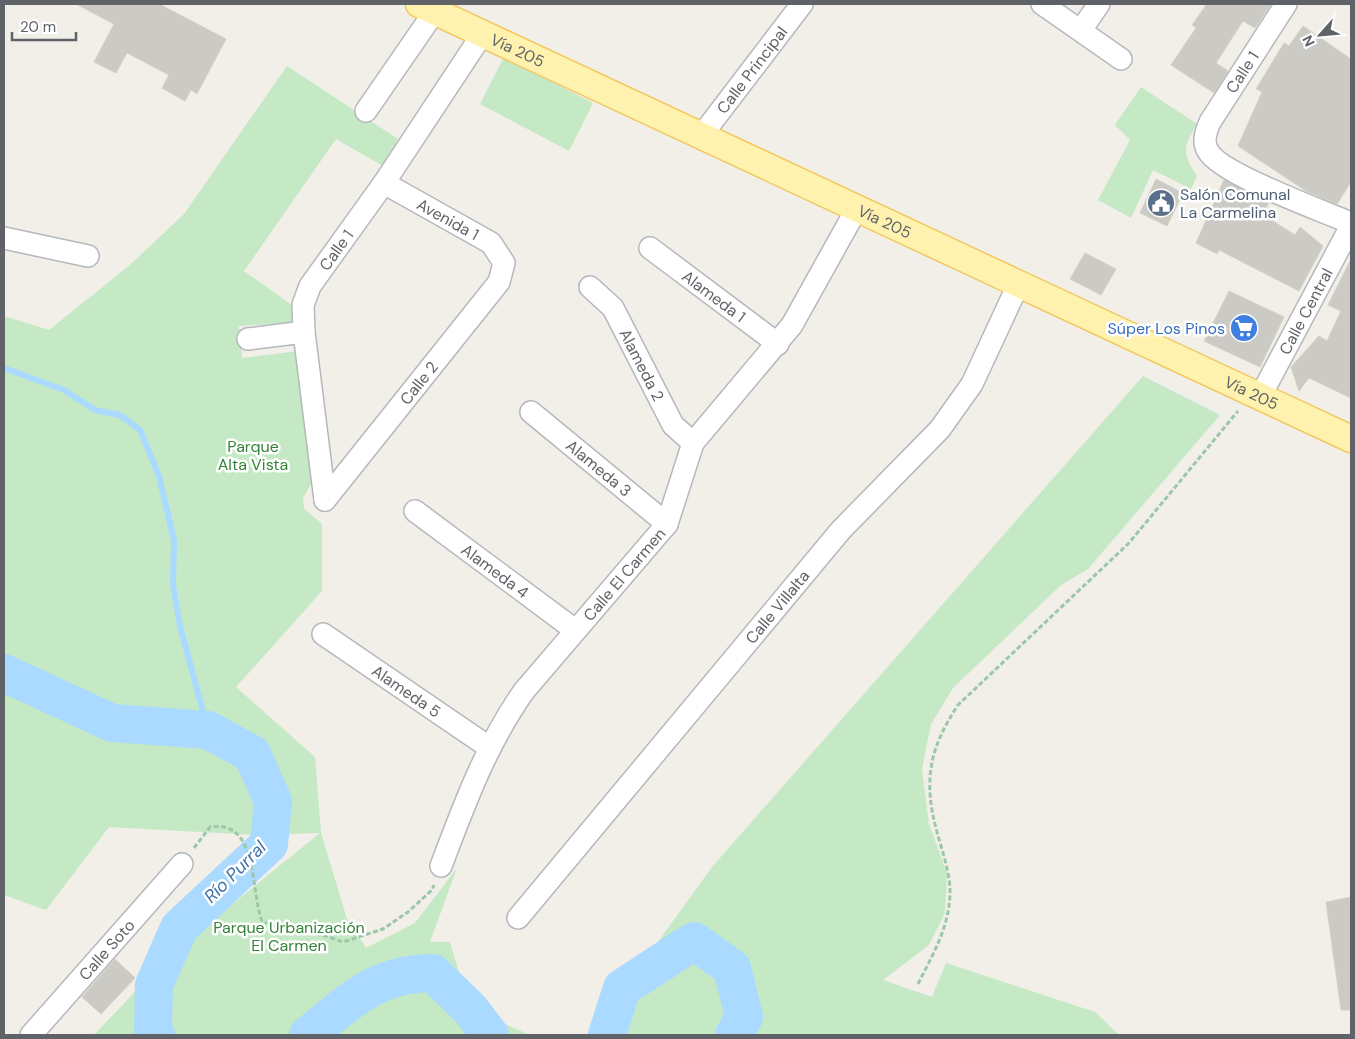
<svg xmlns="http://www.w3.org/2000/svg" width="1355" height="1039" viewBox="0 0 1355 1039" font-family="'DM Sans',sans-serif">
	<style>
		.green { fill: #c5e8c5 }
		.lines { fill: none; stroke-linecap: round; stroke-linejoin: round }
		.stream { stroke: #aadaff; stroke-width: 6 }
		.river { stroke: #aadaff; stroke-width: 38 }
		.building { fill: #cccac5; stroke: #d6d1c6 }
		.minor-casing { stroke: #b5b8bc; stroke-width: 24 }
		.major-casing { stroke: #f2c960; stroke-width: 29 }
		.path { stroke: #9cc7a9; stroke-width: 3; stroke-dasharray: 5 2.5; stroke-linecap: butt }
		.minor { stroke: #fff; stroke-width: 21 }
		.major { stroke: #fff2af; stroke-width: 26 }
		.labels { text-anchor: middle; stroke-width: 5; stroke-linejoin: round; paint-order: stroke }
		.street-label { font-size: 16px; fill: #5f6368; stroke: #fff }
		.service-label { font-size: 16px; fill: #4e5e75; stroke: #fff; text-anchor: start }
		.shop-label { font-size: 16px; fill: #366cbe; stroke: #fff; text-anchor: end }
		.park-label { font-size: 16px; fill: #348238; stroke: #fff }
		.water-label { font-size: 18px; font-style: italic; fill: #4174aa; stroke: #fff }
	</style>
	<rect width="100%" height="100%" fill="#f1efe8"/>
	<g class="green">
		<path d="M504,57L593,103L569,151L480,104Z"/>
		<path d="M287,66L398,139L383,166L336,139L244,271L296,308L295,323L239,326L242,358L299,351L312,482L303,498L304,509L322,524V591L236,687L315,757L321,833L347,919L366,948L415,923L457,868L430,942H450L470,1009L530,1035H94L172,953L320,833L257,835L109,827L46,910L4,895V316L49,330L130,265L184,214Z"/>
		<path d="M1141,87L1197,124C1183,147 1182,153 1197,176L1191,189L1153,170L1131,218L1098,200L1130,140L1115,125Z"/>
		<path d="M1143,376L1220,415L1088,569L1061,585L953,688L931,724L922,769L929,824L947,873L945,913L929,945L883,980L932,997L946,963L1095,1012L1119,1035H591L712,867Z"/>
	</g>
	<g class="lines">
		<path class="stream" d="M4,368L64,390L95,410L120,415L140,430L159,476L174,540L173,585L180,626L208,730"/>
		<g class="river">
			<path d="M4,673L112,723L208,730L252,754L273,801L269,844L179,928L154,985L153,1029L156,1035"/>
			<path d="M308,1035C350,1002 375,973 433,973L470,1009L490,1035"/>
			<path d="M607,1035L622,988L694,941L732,968L744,1017L734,1035"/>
		</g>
	</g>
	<g class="building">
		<path d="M76,4H159L226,39L197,94L191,90L185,101L162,88L169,75L127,53L116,73L94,62L114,24Z"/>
		<path d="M1207,4H1271L1255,28L1243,21L1216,63L1228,71L1214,93L1171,65L1196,28L1192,25Z"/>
		<path d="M1303,26L1351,59V182L1337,204L1306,191L1238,146L1262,92L1256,89L1284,43L1289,46Z"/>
		<path d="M1156,179L1183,193L1167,226L1140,213Z"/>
		<path d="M1224,180L1269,203L1262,214L1295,235L1300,227L1323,246L1299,291L1219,250L1217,254L1196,243Z"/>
		<path d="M1085,253L1116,269L1101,295L1070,279Z"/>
		<path d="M1351,259V398L1309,378L1299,391L1291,367L1319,336L1327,341L1341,311L1328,305Z"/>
		<path d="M1229,291L1284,317L1260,367L1204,341Z"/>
		<path d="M1351,897V1010H1341L1326,902Z"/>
		<path d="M115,959L135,978L101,1014L82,997Z"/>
	</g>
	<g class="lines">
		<defs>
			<g id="minor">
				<path d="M1042,4L1121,59"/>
				<path d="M1286,4L1210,122C1206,131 1202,142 1208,151C1220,174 1323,211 1351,223"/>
				<path d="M1081,30L1099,4"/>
				<path d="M366,111L435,11"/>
				<path id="s1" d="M702,135L802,4"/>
				<path d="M4,238L88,256"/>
				<path id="s2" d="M650,248L778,344"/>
				<path id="s3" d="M590,287L613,308L673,425L693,443"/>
				<path d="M248,339L304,332"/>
				<path id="s4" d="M1261,395L1351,226"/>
				<path id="s5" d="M531,412L667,524"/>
				<path id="s6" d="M325,500L304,332L303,305L310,286L384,183L483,33"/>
				<path id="s7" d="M325,500L499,282L504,263L491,243L384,183"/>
				<path id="s8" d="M415,511L575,630"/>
				<path id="s9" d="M323,634L490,748"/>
				<path id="s10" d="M441,866C464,805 486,745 524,691L667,524L693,443L792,325L856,210"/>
				<path id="s11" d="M518,918L841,530L940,429L972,384L1018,285"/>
				<path id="s12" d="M31,1035L182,864"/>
			</g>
			<g id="major">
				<path id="s13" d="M419,4L1351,439"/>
			</g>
		</defs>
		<use href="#minor" class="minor-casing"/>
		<use href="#major" class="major-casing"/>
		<g class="path">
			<path d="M194,848L210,827C259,819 250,891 262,921L277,927L326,936L343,942L383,929L408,912L432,890L434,885"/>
			<path d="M918,984C933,954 950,926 950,891C950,873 942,850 937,832C923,781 929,749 958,705L1129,543L1238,411"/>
		</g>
		<use href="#minor" class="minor"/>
		<use href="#major" class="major"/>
	</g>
	<defs>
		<symbol id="civic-disc" viewBox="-11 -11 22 22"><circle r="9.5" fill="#5c6f8a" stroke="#fff"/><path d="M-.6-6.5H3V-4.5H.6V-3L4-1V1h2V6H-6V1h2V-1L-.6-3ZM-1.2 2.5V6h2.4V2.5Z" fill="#fff"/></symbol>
		<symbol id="supermarket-disc" viewBox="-11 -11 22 22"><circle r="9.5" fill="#3f7fe0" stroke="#fff"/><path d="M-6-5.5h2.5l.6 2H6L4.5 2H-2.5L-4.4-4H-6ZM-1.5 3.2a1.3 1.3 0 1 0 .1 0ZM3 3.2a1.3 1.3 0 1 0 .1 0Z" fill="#fff"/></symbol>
	</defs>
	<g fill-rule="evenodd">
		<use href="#civic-disc" x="1145" y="187" width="32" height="32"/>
		<use href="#supermarket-disc" x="1228" y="312" width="32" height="32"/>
	</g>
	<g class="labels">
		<g class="street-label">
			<text dy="6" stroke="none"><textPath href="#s13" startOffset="109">Vía 205</textPath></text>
			<text dy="6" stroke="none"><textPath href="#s1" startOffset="82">Calle Principal</textPath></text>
			<text transform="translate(1242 72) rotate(-57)" y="6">Calle 1</text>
			<text transform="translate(448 219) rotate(29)" y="6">Avenida 1</text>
			<text dy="6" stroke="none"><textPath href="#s13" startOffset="514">Vía 205</textPath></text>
			<text dy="6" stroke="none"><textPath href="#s6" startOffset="261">Calle 1</textPath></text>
			<text dy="6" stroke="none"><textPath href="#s2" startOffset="80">Alameda 1</textPath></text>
			<text dy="6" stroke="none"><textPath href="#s4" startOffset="95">Calle Central</textPath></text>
			<text dy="6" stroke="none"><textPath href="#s3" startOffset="95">Alameda 2</textPath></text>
			<text dy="6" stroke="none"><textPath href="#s7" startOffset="150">Calle 2</textPath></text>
			<text dy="6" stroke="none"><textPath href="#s13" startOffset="919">Vía 205</textPath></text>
			<text dy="6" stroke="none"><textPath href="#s5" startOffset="88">Alameda 3</textPath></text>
			<text dy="6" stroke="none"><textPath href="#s8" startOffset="100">Alameda 4</textPath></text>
			<text dy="6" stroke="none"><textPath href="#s10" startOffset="348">Calle El Carmen</textPath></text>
			<text dy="6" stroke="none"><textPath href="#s11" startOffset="405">Calle Villalta</textPath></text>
			<text dy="6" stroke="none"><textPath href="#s9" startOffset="101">Alameda 5</textPath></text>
			<text dy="6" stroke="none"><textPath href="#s12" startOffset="114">Calle Soto</textPath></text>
		</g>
		<g class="service-label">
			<text x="1180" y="200">Salón Comunal<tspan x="1180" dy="18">La Carmelina</tspan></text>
		</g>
		<g class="shop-label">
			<text x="1225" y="334">Súper Los Pinos</text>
		</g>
		<g class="park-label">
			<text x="253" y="452">Parque<tspan x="253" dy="18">Alta Vista</tspan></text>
			<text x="289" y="933">Parque Urbanización<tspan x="289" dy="18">El Carmen</tspan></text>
		</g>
		<g class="water-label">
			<text transform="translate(235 872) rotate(-45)" y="6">Río Purral</text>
		</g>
	</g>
	<rect width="1355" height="1039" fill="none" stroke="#5f6368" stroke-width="10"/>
	<g transform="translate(1320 35) rotate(243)" stroke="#ffffff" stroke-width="4" paint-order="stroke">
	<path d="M0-4L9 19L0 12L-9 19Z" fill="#5f6368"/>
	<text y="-8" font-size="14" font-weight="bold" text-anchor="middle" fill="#5f6368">N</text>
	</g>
	<path d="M12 32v8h64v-8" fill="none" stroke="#5f6368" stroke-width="2.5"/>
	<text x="20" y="32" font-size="15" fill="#5f6368" stroke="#ffffff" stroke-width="4" paint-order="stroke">20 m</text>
</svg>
